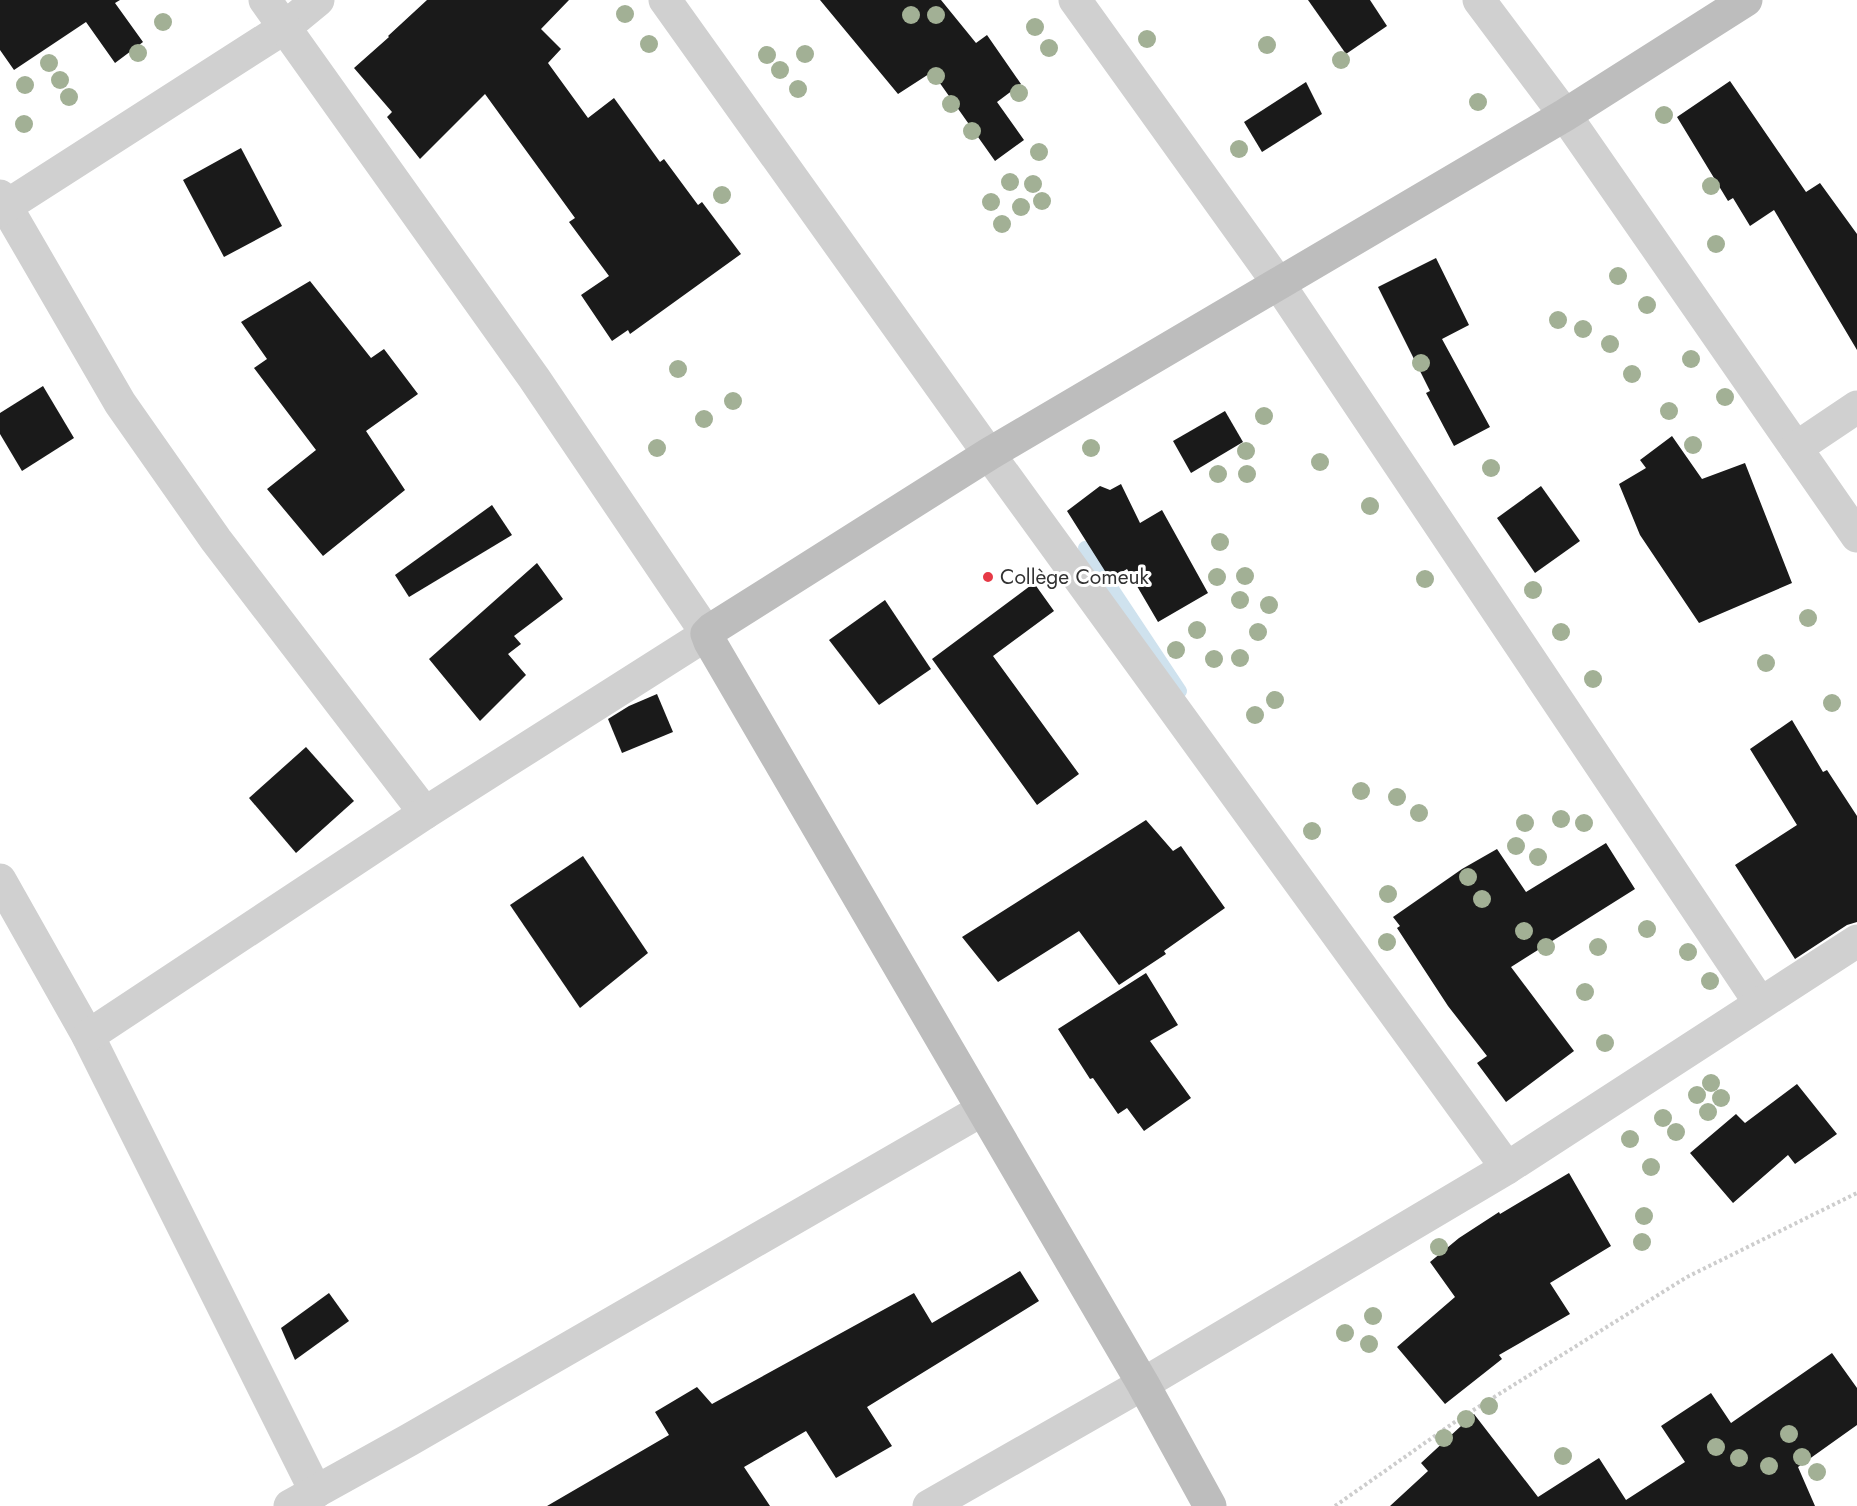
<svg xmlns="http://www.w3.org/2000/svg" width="1857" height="1506" viewBox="0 0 1857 1506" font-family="Jost,sans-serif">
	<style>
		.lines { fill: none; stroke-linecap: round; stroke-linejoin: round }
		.stream { stroke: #cfe2ee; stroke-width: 14 }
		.building { fill: #1a1a1a }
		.path { stroke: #cdcdcd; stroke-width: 4; stroke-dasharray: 3 3; stroke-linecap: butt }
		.minor { stroke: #d0d0d0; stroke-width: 33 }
		.secondary { stroke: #bdbdbd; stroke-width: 33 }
		.tree { fill: #a2b095 }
		.poi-dot { fill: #e63946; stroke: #fff; stroke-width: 2 }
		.labels { text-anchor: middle; stroke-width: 6; stroke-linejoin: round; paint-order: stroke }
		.poi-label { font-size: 21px; fill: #333; stroke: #fff; text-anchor: start }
	</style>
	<rect width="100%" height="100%" fill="#fff"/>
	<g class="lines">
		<path class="stream" d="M1085,548L1180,691"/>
	</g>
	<g class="building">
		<path d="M0,0H120L115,3L143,42L115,63L86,22L14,70L0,50Z"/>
		<path d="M427,0H569L541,29L561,49L548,63L588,118L614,98L660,162L664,159L698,205L702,202L741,254L630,334L628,330L612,341L581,295L609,276L569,222L575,218L485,94L420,159L387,117L392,112L354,68L389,37L388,36Z"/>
		<path d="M820,0H941L976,43L987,35L1021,84L997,102L1024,140L995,161L932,72L898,94Z"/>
		<path d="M1308,0H1370L1387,26L1346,54Z"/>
		<path d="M1730,81L1806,192L1820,183L1857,234V350L1774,210L1750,226L1733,198L1728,201L1677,117Z"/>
		<path d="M1306,82L1322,114L1262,152L1244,122Z"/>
		<path d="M241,148L282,226L224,257L183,180Z"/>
		<path d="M1436,258L1469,325L1442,339L1490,427L1454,446L1426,393L1430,391L1378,287Z"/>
		<path d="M310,281L371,358L384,349L418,394L366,431L405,490L323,556L267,489L316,450L254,368L267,359L241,322Z"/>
		<path d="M43,386L74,438L22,471L0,434V413Z"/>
		<path d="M1225,411L1243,442L1191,473L1173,441Z"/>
		<path d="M1672,436L1702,479L1745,463L1792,583L1699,623L1640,535L1619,484L1646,468L1640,460Z"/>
		<path d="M1121,484L1140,523L1162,510L1208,593L1158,622L1127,569L1110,579L1067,511L1100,486L1110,490Z"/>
		<path d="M1541,486L1580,541L1535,573L1497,518Z"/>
		<path d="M492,505L512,535L409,597L395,575Z"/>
		<path d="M537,563L563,599L514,636L521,644L508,654L526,675L480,721L429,659Z"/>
		<path d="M1034,583L1054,611L993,656L1079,774L1037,805L932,659Z"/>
		<path d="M885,600L931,669L879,705L829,640Z"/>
		<path d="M657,694L673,732L622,753L608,719L629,706Z"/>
		<path d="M1792,720L1823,772L1827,770L1857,816V922L1847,925L1795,959L1735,865L1797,825L1750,749Z"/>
		<path d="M306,747L354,801L296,853L249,798Z"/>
		<path d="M1146,820L1173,851L1181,846L1225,908L1164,951L1166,954L1119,985L1079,931L998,982L962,937Z"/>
		<path d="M1606,843L1635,889L1511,967L1574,1051L1506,1102L1477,1063L1487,1056L1448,1006L1397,928L1400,926L1393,917L1462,869L1497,849L1526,892Z"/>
		<path d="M583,856L648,953L580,1008L510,905Z"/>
		<path d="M1146,973L1178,1025L1150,1041L1191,1098L1144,1131L1127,1108L1118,1114L1093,1078L1090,1079L1058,1029Z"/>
		<path d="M1797,1084L1837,1134L1795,1164L1788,1155L1733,1203L1690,1153L1736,1114L1745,1123Z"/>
		<path d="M1569,1173L1611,1246L1550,1283L1570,1314L1499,1355L1502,1359L1445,1404L1397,1347L1455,1297L1430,1262L1459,1238L1499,1212L1500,1214Z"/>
		<path d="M1020,1271L1039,1301L867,1407L892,1446L836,1478L806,1431L744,1467L770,1506H547L669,1435L655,1412L697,1387L712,1404L914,1293L932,1323Z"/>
		<path d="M329,1293L349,1321L295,1360L281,1328Z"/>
		<path d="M1832,1353L1857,1388V1425L1798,1467L1815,1506H1390L1428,1471L1421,1463L1474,1414L1538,1497L1599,1458L1626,1500L1685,1462L1661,1426L1711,1393L1731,1423Z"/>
	</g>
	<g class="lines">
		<path class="path" d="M1335,1506L1459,1419L1687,1277L1857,1193"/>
		<g class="minor">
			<path d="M665,0L989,454L1507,1168"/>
			<path d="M1075,0L1278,283L1760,1003"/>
			<path d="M1479,0L1565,115L1857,536"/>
			<path d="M0,196L120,403L216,540L425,813"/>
			<path d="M0,210L284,28L318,0"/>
			<path d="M1796,448L1857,407"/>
			<path d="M0,880L88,1036L316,1492"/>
			<path d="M88,1036L425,813L707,634L534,378L265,0"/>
			<path d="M290,1506L409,1440L982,1110"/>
			<path d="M929,1506L1143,1384L1507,1168L1857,941"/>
		</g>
		<path class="secondary" d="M1210,1506L1143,1384L710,642L707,634L712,629L989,454L1565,115L1746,0"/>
	</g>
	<g class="tree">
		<circle cx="625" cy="14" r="9"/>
		<circle cx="911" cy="15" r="9"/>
		<circle cx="936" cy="15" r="9"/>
		<circle cx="163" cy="22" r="9"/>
		<circle cx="1035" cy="27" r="9"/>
		<circle cx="1147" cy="39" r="9"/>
		<circle cx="649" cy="44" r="9"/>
		<circle cx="1267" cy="45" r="9"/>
		<circle cx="1049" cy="48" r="9"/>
		<circle cx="138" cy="53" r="9"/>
		<circle cx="805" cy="54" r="9"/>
		<circle cx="767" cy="55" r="9"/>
		<circle cx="1341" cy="60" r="9"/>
		<circle cx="49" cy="63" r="9"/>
		<circle cx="780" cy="70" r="9"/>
		<circle cx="936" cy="76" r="9"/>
		<circle cx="60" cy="80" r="9"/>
		<circle cx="25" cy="85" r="9"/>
		<circle cx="798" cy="89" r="9"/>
		<circle cx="1019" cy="93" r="9"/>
		<circle cx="69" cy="97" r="9"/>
		<circle cx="1478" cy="102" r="9"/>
		<circle cx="951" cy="104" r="9"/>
		<circle cx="1664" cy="115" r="9"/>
		<circle cx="24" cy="124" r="9"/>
		<circle cx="972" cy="131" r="9"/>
		<circle cx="1239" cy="149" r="9"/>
		<circle cx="1039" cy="152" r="9"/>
		<circle cx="1010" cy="182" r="9"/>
		<circle cx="1033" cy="184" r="9"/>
		<circle cx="1711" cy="186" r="9"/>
		<circle cx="722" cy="195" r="9"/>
		<circle cx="1042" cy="201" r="9"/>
		<circle cx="991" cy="202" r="9"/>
		<circle cx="1021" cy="207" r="9"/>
		<circle cx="1002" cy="224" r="9"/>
		<circle cx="1716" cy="244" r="9"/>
		<circle cx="1618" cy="276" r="9"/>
		<circle cx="1647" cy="305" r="9"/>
		<circle cx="1558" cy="320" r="9"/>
		<circle cx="1583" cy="329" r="9"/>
		<circle cx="1610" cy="344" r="9"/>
		<circle cx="1691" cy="359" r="9"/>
		<circle cx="1421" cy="363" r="9"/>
		<circle cx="678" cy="369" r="9"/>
		<circle cx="1632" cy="374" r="9"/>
		<circle cx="1725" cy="397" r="9"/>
		<circle cx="733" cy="401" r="9"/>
		<circle cx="1669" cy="411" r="9"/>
		<circle cx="1264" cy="416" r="9"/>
		<circle cx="704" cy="419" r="9"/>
		<circle cx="1693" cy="445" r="9"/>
		<circle cx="657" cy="448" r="9"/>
		<circle cx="1091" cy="448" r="9"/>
		<circle cx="1246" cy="451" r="9"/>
		<circle cx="1320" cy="462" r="9"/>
		<circle cx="1491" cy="468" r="9"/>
		<circle cx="1218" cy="474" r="9"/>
		<circle cx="1247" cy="474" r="9"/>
		<circle cx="1370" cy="506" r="9"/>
		<circle cx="1220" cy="542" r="9"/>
		<circle cx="1245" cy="576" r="9"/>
		<circle cx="1217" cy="577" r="9"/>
		<circle cx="1425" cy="579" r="9"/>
		<circle cx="1533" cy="590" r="9"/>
		<circle cx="1240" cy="600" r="9"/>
		<circle cx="1269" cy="605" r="9"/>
		<circle cx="1808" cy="618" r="9"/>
		<circle cx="1197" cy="630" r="9"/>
		<circle cx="1258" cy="632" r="9"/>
		<circle cx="1561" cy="632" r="9"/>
		<circle cx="1176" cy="650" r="9"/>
		<circle cx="1240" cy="658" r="9"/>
		<circle cx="1214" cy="659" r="9"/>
		<circle cx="1766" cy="663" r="9"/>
		<circle cx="1593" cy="679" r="9"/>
		<circle cx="1275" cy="700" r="9"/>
		<circle cx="1832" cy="703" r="9"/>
		<circle cx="1255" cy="715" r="9"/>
		<circle cx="1361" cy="791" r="9"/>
		<circle cx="1397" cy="797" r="9"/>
		<circle cx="1419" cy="813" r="9"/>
		<circle cx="1561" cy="819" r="9"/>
		<circle cx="1525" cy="823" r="9"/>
		<circle cx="1584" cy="823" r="9"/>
		<circle cx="1312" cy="831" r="9"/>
		<circle cx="1516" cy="846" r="9"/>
		<circle cx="1538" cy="857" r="9"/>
		<circle cx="1468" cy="877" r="9"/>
		<circle cx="1388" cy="894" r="9"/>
		<circle cx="1482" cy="899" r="9"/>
		<circle cx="1647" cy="929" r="9"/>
		<circle cx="1524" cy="931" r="9"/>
		<circle cx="1387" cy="942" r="9"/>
		<circle cx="1546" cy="947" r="9"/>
		<circle cx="1598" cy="947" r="9"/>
		<circle cx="1688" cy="952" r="9"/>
		<circle cx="1710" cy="981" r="9"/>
		<circle cx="1585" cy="992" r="9"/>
		<circle cx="1605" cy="1043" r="9"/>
		<circle cx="1711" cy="1083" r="9"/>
		<circle cx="1697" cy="1095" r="9"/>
		<circle cx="1721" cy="1098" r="9"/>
		<circle cx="1708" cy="1112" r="9"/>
		<circle cx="1663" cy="1118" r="9"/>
		<circle cx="1676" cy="1132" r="9"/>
		<circle cx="1630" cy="1139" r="9"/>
		<circle cx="1651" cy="1167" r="9"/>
		<circle cx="1644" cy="1216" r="9"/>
		<circle cx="1642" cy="1242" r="9"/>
		<circle cx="1439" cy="1247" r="9"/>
		<circle cx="1373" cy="1316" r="9"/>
		<circle cx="1345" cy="1333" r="9"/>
		<circle cx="1369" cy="1344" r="9"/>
		<circle cx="1489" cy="1406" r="9"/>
		<circle cx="1466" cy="1419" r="9"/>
		<circle cx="1789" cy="1434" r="9"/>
		<circle cx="1444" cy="1438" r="9"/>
		<circle cx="1716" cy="1447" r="9"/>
		<circle cx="1563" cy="1456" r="9"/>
		<circle cx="1802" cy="1457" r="9"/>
		<circle cx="1739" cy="1458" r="9"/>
		<circle cx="1769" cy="1466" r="9"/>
		<circle cx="1817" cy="1472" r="9"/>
	</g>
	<circle class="poi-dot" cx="988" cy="577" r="6"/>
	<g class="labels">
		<g class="poi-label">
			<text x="1000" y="584">Collège Comeuk</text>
		</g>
	</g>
</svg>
